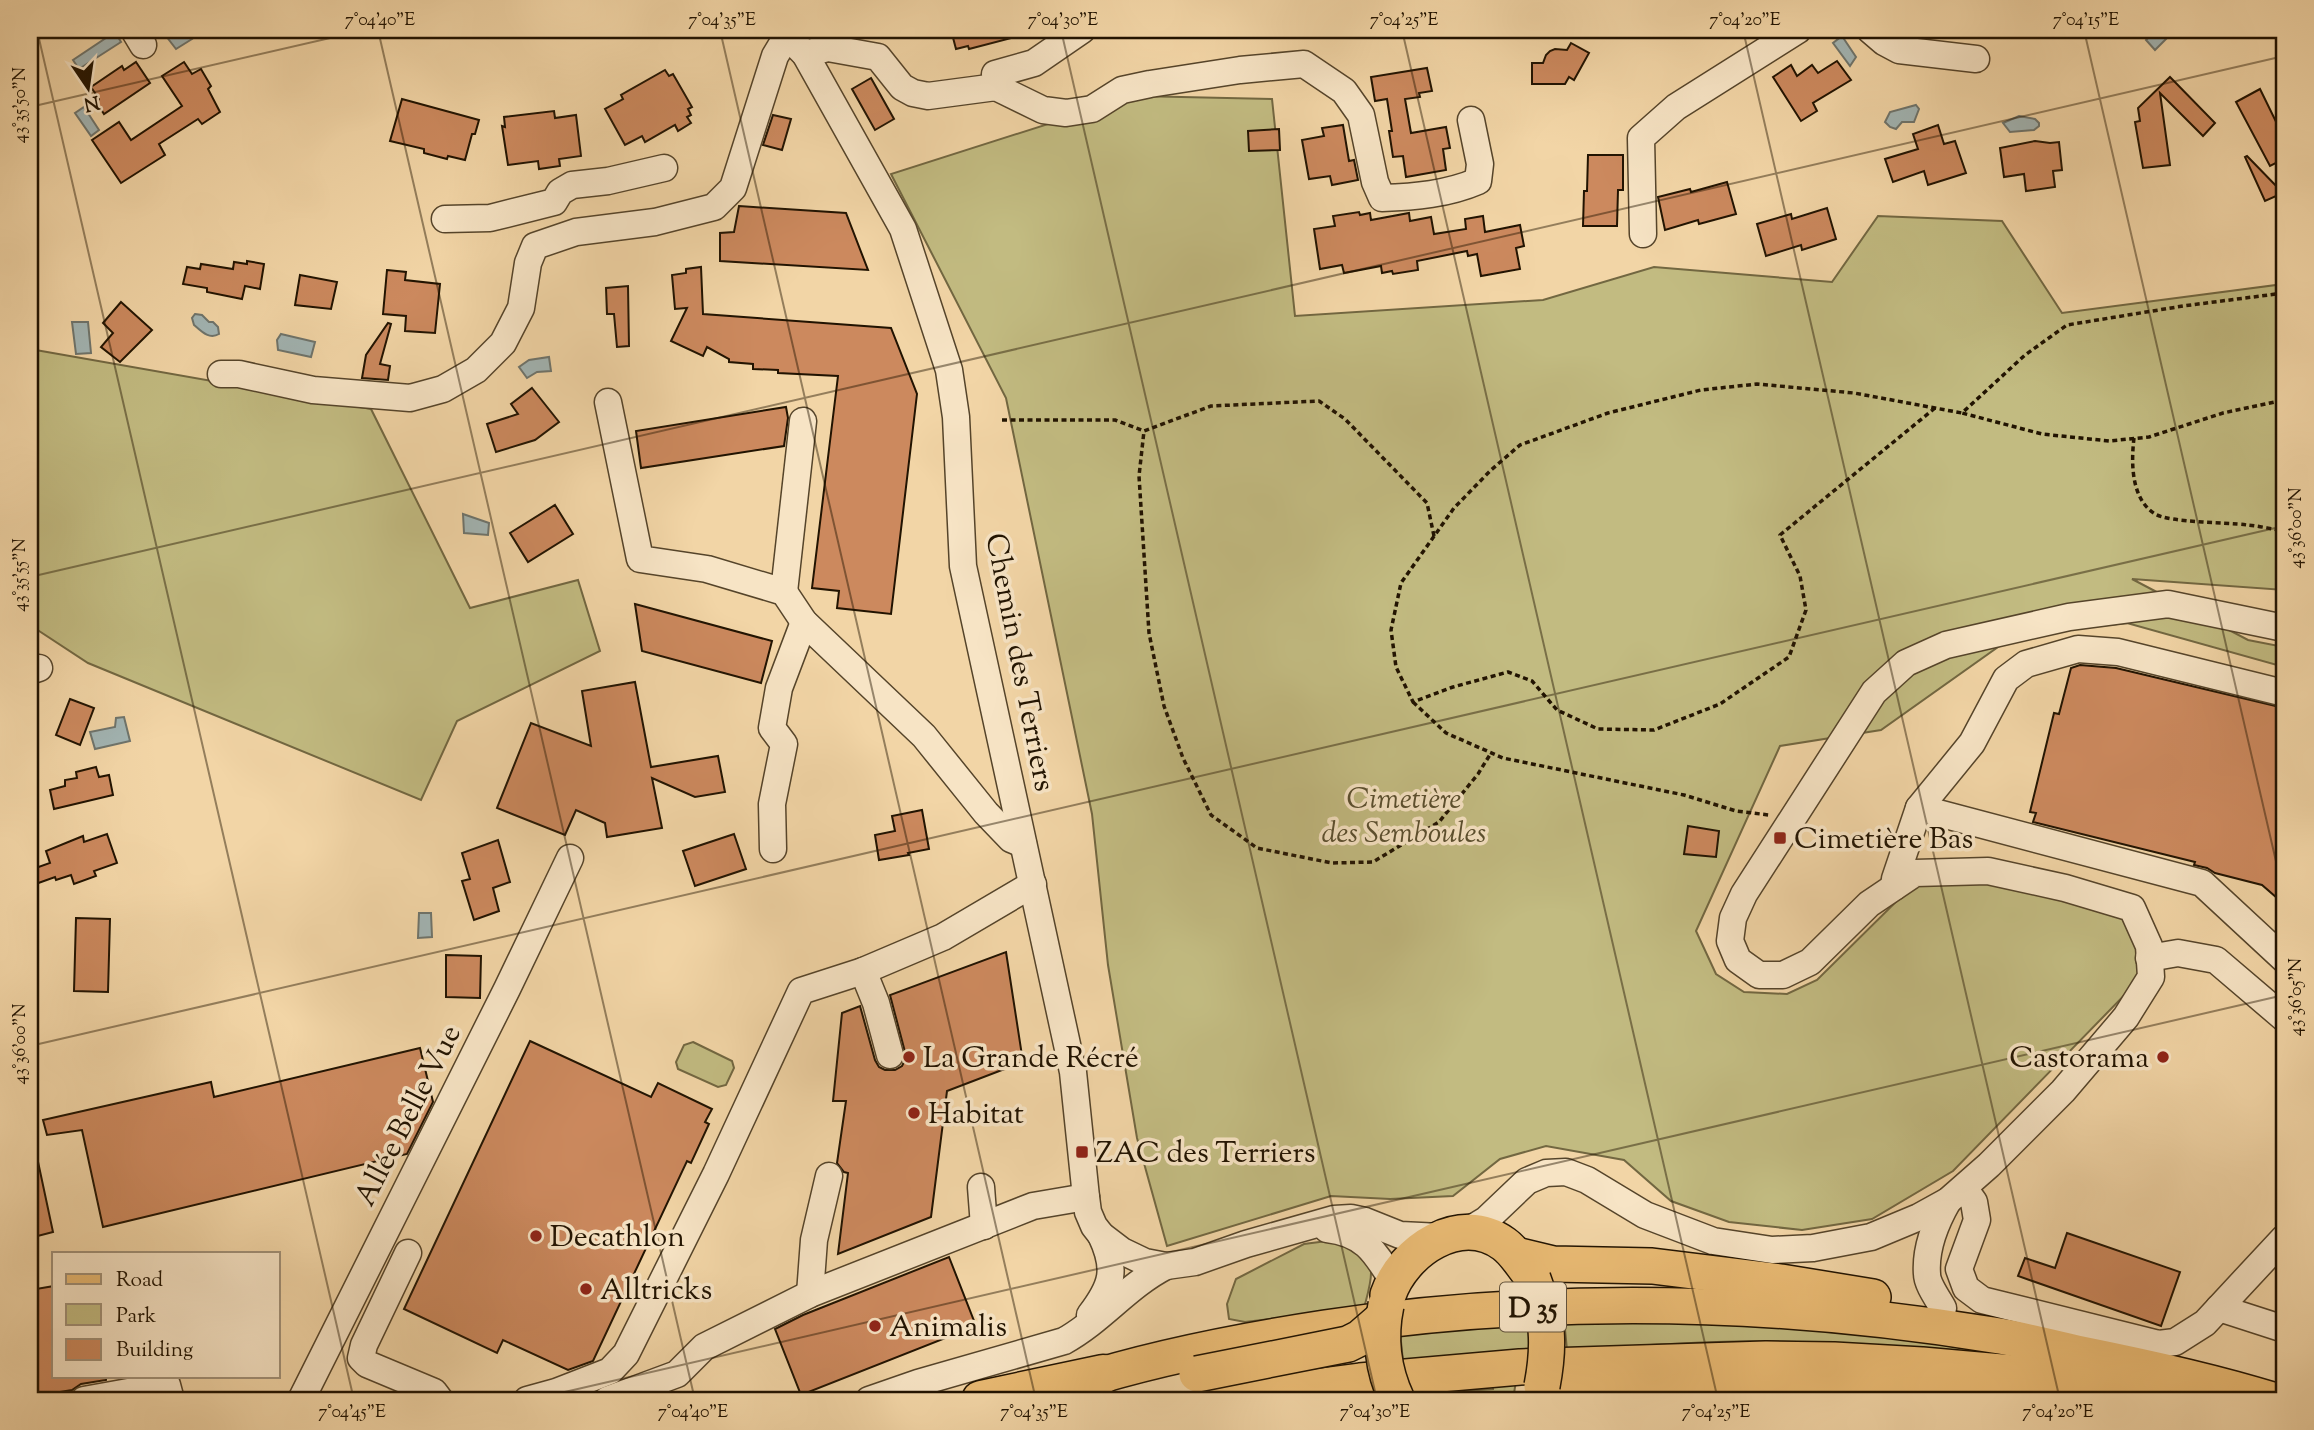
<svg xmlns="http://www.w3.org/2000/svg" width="2314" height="1430" viewBox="0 0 2314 1430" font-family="'Sorts Mill Goudy',serif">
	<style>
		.green { fill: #c2bb81; stroke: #726741; stroke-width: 2 }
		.water { fill: #a2b5b4; stroke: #6e746c; stroke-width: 2 }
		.building { fill: #cc895e; stroke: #211301; stroke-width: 2 }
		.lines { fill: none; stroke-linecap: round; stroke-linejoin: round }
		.minor-casing { stroke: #55442a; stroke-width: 29 }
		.major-casing { stroke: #211301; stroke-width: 38 }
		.highway-casing { stroke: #211301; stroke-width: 41 }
		.path { stroke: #211301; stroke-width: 3.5; stroke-dasharray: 5 3.5; stroke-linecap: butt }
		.minor { stroke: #f7e4c5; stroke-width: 26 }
		.major { stroke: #e9ba73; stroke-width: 35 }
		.highway { stroke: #e9ba73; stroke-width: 38 }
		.major-bridge-casing { stroke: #211301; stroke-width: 38; stroke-linecap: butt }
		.major-bridge { stroke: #e9ba73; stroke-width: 35 }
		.ticks { fill: none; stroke: #211301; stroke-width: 2; stroke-opacity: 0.45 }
		.poi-dot { fill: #8f2418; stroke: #f7e4c5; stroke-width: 2.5 }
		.labels { text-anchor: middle; stroke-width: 7; stroke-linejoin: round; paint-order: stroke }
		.shield { fill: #f7e4c5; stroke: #61523c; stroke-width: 2 }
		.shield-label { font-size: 28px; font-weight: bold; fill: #211301 }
		.street-label { font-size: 30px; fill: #211301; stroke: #f7e4c5 }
		.park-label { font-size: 30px; font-style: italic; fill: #594e2e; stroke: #f7e4c5 }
		.poi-label { font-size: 30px; fill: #211301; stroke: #f7e4c5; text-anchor: start }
		.neatline { fill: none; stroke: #211301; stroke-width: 2.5 }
		.ticks-label { font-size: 18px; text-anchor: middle; fill: #211301 }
	</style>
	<rect width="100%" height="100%" fill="#f2d5a6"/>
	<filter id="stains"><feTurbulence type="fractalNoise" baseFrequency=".00286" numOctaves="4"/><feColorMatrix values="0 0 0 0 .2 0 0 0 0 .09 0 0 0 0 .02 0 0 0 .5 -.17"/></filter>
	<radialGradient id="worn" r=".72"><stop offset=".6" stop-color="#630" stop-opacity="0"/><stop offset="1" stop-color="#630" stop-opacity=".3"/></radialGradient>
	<g class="green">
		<path d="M1136,96L1272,99L1295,316L1543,300L1654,267L1832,282L1878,216L2002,221L2062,313L2284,284V590L2132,579L2248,640L2284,647V667L2127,623L2015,635L1881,730L1780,746L1696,931L1716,974L1744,992L1787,994L1817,980L1918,880L1990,879L2127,914L2144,975L1953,1171L1872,1219L1802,1230L1729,1222L1671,1201L1624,1160L1546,1146L1500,1159L1453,1196L1390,1199L1331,1196L1167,1246L1137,1138L1108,965L1092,814L1006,398L891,174Z"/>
		<path d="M30,349L371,409L470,608L578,580L600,651L457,721L421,800L88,663L30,625Z"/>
		<path d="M693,1042L732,1061L734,1068L726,1085L718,1087L678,1069L676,1062L684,1045Z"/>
		<path d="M1335,1240C1342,1242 1351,1243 1357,1247C1380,1260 1369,1288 1364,1308L1245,1322L1229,1319L1227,1304L1236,1279L1304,1244Z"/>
		<path d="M1529,1319L1533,1345L1520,1355L1513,1400H1415L1412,1394L1493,1389L1491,1355L1403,1361L1400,1332Z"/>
		<path d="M1564,1319L1829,1328L2023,1354L2021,1363C1946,1355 1872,1344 1797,1342C1720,1339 1643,1346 1567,1350Z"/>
	</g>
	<g class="water">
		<path d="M175,30H186L192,39L176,49L166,36Z"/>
		<path d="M2156,30H2175L2155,50L2146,40Z"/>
		<path d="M115,32L121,42L79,69L73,60Z"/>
		<path d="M1842,36L1856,57L1850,66L1833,43Z"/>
		<path d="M1916,105L1919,109L1914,122H1902L1896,129L1890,127L1885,122L1890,112Z"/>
		<path d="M84,107L99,130L91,136L75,113Z"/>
		<path d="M2019,116L2035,119L2039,123V126L2034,130L2010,132L2003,123Z"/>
		<path d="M195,314L202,315L209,322H213L218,327L219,334C209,340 201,331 194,325L192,318Z"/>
		<path d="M72,322H88L91,353L76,354Z"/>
		<path d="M281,334L315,342L311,357L278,350L277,340Z"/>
		<path d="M549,357L551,371L537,372L527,378L519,367L529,360Z"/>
		<path d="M463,514L489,523L488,535L464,533Z"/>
		<path d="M124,717L130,741L95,749L90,732L115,727L116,718Z"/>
		<path d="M419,913H431L432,937L418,938Z"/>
	</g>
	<g class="building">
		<path d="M951,30H1022L1023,35L969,49L968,46L956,49Z"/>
		<path d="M1571,43L1589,53L1574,80L1569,77L1565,84H1532V63H1543L1546,55L1550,51L1555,49L1567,50Z"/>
		<path d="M1837,61L1851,80L1813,103L1817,111L1801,121L1773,77L1791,65L1797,76L1812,65L1818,73Z"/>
		<path d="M136,62L150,83L104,114L97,103L99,99L91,87L122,66L124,70Z"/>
		<path d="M184,62L192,74L201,69L211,86L208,89L220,112L202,124L198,119L159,144L165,155L121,183L92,140L119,122L131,140L182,106L162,76Z"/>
		<path d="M1427,68L1432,91L1419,93L1420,97L1405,99L1411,133L1446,127L1450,148L1443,149L1446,170L1406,177L1403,156L1393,157L1389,131H1392L1387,99L1375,101L1371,77Z"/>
		<path d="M665,70L669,76L673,74L692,107L688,109L691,115L687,117L691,123L678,131L675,125L645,142L642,136L625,145L605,109L623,99L621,95Z"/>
		<path d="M2170,77L2215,123L2203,136L2160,93L2170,165L2143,168L2135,122L2140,121L2138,108Z"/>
		<path d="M871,78L894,119L875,130L852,89Z"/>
		<path d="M2260,89L2284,138V159L2270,166L2236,102Z"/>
		<path d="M402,99L479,120L475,134H472L465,160L448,156L447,159L424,153V149L390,141Z"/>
		<path d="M554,111L555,118L576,115L581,156L559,159L560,166L539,169L538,161L508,165L502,126L505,127L504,117Z"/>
		<path d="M773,115L791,119L782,150L763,145Z"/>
		<path d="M1343,125L1349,161L1354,160L1358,180L1332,185L1330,176L1309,179L1302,140L1324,136L1322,128Z"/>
		<path d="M1938,125L1944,144L1955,141L1966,173L1928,185L1924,171L1893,182L1885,159L1918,149L1913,134Z"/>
		<path d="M1279,129L1280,150L1249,151L1248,131Z"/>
		<path d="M2035,141L2050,143L2059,142L2062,170L2053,171L2055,187L2026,191L2024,174L2004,177L2000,148Z"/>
		<path d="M1588,155H1623V190H1618L1617,226H1583L1584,191H1587Z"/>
		<path d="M2247,156L2283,193L2265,201L2245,157Z"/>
		<path d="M1727,182L1736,214L1699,224L1698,220L1665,230L1658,197L1690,189L1691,192Z"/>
		<path d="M739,206L846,213L868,270L720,261V233L734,232Z"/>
		<path d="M1827,208L1836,239L1802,250L1801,245L1766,256L1757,224L1791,214L1792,219Z"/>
		<path d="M1359,212L1360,215L1370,213L1371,220L1409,213L1410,221L1431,217L1434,234L1466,229L1465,219L1483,216L1485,232L1520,225L1524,246L1516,248L1520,269L1481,276L1477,254L1468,256L1467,251L1417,261L1418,270L1393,274L1392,271L1382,273L1381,266L1344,273L1342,265L1320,269L1314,229L1335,226L1333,216Z"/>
		<path d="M247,261L264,264L260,289L245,286L242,299L207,292V288L183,284L187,267L200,269L201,264L233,269L234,262L247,264Z"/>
		<path d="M701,267L703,314L891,328L917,394L891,614L837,608L839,591L812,588L838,376L778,373V370L753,369V364L729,362V359L707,347L703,356L671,341L687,308L675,309L672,275L686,273V269Z"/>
		<path d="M387,270L406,272L405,280L440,284L435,333L405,331L406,316L383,314Z"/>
		<path d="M300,275L337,282L331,309L295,305Z"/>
		<path d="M628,286L629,346L617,347L614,314H607L606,288Z"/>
		<path d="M121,302L152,330L120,362L101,347L113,333L103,323Z"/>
		<path d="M388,323L391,324L380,364L390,366L388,380L362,378L366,355Z"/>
		<path d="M532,388L559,422L535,440L496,452L487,424L518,414L511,404Z"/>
		<path d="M786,407L788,418L784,446L641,468L636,431Z"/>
		<path d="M555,505L573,534L528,562L510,533Z"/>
		<path d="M635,604L772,641L761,683L642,651Z"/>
		<path d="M2080,665L2116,668L2284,708V904L2262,885L2215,873L2207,868L2194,865L2195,862L2033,822L2036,813L2030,812L2054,713L2059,714L2071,668Z"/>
		<path d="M635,682L651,767L718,756L725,792L695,797L652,778L662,828L607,837L605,823L576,810L565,835L497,808L531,723L591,746L582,691Z"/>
		<path d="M70,699L94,708L80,745L56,735Z"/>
		<path d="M96,767L99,777L109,775L113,795L54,809L50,790L65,786V780L77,778L76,772Z"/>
		<path d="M922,810L929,849L908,853L909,855L879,860L875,835L895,831L892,816Z"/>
		<path d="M1688,826L1719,831L1716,857L1684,854Z"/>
		<path d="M107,834L117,863L94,871L96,876L74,884L71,875L56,880L55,877L30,886V870L50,863L46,851L83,836L84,842Z"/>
		<path d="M734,834L746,869L695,886L683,851Z"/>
		<path d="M498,840L510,882L493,888L499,911L474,920L462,881L470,879L462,853Z"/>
		<path d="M76,918L110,919L108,992L74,991Z"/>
		<path d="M1006,952L1023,1062L947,1091L931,1217L838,1254L848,1173L844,1172L837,1163L846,1101H833L842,1013L860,1006L875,1060L879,1067L885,1070H895L902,1066L905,1060V1052L890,995Z"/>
		<path d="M446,955L481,956L480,998L446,997Z"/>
		<path d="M530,1041L651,1097L658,1083L712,1109L705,1122L709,1124L691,1163L687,1161L593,1361L568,1370L503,1340L497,1353L404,1309Z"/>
		<path d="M420,1048L433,1102L407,1154L103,1227L82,1130L47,1135L43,1120L211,1082L214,1097Z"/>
		<path d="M30,1157H37L53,1232L30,1238Z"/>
		<path d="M2067,1233L2180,1272L2161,1326L2018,1276L2025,1258L2055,1268Z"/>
		<path d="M949,1257L976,1326L801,1395L775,1329L803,1315Z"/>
		<path d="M54,1286V1376H106V1380L81,1384L72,1390L30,1397V1290Z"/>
	</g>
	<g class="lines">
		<defs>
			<g id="minor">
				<path d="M134,30L143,45"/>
				<path d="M781,30L805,54L903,229L949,370L956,417L963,566L1073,1072L1086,1197L1088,1212L1094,1226L1101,1235L1122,1251L1145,1262L1166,1266L1195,1262L1246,1244L1334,1219L1351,1218L1365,1221L1400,1235L1441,1237"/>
				<path d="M1870,30L1884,42L1899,50L1976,59"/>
				<path d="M805,54L828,48L878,57L902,87L913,93L928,96L996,87L1043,110L1066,113L1092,109L1122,90L1150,84L1240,70L1304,64L1344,91L1361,115L1375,182L1382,198C1415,197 1448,194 1478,181L1480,164L1471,120"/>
				<path d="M995,74L1034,63L1082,30"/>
				<path d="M445,219L490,218L554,202L560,192L572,185L608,181L664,168"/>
				<path d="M1643,234L1641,138L1676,107L1798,30"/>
				<path d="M221,374H239L313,390L410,398L443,389L476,370L503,343L521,308L528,263L535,246L576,232L655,222L714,207L733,188L775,56L787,36"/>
				<path d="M608,402L640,559L707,569L784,592L804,622L924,736L986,813L1011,839L1023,844"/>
				<path d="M784,592L803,421"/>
				<path d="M30,671L39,668"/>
				<path d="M1919,808L2202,883L2284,959"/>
				<path d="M773,849L772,804L784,744L772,728L779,688L804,622"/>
				<path d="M1894,887L1895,879L1919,808L1972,743L2006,679L2026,664L2078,649L2118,652L2284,693"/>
				<path d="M2149,958L2178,953L2216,960L2284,1018"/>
				<path d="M863,971L876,1003L890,1055"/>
				<path d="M981,1187L984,1226"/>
				<path d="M1964,1188L1974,1202L1977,1220L1959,1269L1966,1288L1982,1300L2159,1344L2175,1342L2205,1323L2284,1238"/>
				<path d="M1327,1229C1364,1233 1375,1252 1393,1281"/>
				<path d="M1466,1232L1486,1220L1527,1181L1546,1173L1566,1172L1587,1180L1645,1215L1713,1241L1772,1250L1813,1248L1871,1237L1919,1217L1948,1201L1989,1165L2063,1091L2126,1017L2151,977L2149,946L2132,908L2065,888L1988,871L1915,873L1869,904L1810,962L1783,975H1759L1738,960L1730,941L1733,918L1744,894L1874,692L1906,663L1946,645L2069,617L2168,604L2284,628"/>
				<path d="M408,1253L364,1345L361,1358L367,1364L434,1392L440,1400"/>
				<path d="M810,1294L814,1240L829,1176"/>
				<path d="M1943,1308C1938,1299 1927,1284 1927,1274C1925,1248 1936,1222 1948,1201"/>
				<path d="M2219,1308L2284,1329"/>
				<path d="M1090,1315C1113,1285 1117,1269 1101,1235"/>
				<path d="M84,1400L167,1385L171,1400"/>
				<path d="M301,1400L507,989L570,858"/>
				<path d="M527,1400L556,1392L610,1371L626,1354L716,1174L801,991L863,971L943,937L1033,884"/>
				<path d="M607,1400L677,1374L704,1347L810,1294L1033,1206L1086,1197"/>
				<path d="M869,1400L918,1383L1064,1341C1102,1320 1127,1286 1166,1266"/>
			</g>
			<g id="major">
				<path d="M1516,1255L1553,1264L1652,1266L1781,1282L1873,1297"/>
				<path d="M1388,1295C1403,1251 1460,1212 1504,1244C1514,1251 1521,1263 1529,1273"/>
				<path d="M1075,1383C1156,1357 1240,1341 1325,1328C1547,1295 1771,1299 1993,1335C2021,1339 2049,1347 2077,1353C2142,1366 2208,1380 2272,1400"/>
				<path d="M1216,1400L1360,1381L1520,1367L1766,1359L1834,1360L1922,1365L2036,1375L2156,1400"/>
				<path d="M1545,1400L1568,1393L1629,1391L2023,1396"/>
			</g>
			<g id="highway">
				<path d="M981,1400L1103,1374"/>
				<path d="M1658,1400L1686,1391"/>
			</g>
		</defs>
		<use href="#minor" class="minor-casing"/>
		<use href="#major" class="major-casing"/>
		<use href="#highway" class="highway-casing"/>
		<g class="path">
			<path d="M2284,293L2183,306L2067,325L2025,355L1962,413L2042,434L2109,441L2149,437L2223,413L2284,400"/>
			<path d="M1935,408L1780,535L1800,576L1806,610L1789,657L1720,704L1654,730L1598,729L1557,710L1532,681L1508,672L1453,687L1413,702L1396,667L1391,630L1401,583L1454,508L1491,470L1520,445L1608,413L1701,390L1757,384L1854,393L1962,413"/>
			<path d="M1002,420H1115L1144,431"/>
			<path d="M2134,438C2131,463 2131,499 2155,514C2171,523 2226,522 2247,525C2259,526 2272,529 2284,531"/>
			<path d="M1434,536L1427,503L1345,419L1319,401L1211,406L1144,431L1139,476L1149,633L1164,706L1183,758L1211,815L1257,848L1332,863L1373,862L1439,822L1478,774L1491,753"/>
			<path d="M1413,702L1446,733L1503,758L1684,795L1736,811L1769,815"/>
		</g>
		<use href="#minor" class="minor"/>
		<use href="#major" class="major"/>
		<use href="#highway" class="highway"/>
		<defs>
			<g id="major-bridge">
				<path d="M1533,1279C1548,1318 1550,1344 1542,1386"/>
				<path d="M1386,1305C1379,1338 1383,1370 1397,1400"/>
				<path d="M1197,1374L1348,1344L1360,1338L1383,1318"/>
			</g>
		</defs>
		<use href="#major-bridge" class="major-bridge-casing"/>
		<use href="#major-bridge" class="major-bridge"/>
	</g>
	<path class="ticks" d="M37,30L354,1400M378,30L695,1400M720,30L1036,1400M1061,30L1377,1400M1402,30L1718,1400M1743,30L2060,1400M2084,30L2284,896M30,107L365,30M30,577L2284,56M30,1046L2284,526M530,1400L2284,995"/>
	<g class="poi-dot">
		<rect x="1773" y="831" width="14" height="14" rx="3.5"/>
		<circle cx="909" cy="1057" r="7"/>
		<circle cx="2163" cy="1057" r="7"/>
		<circle cx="914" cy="1113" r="7"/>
		<rect x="1075" y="1145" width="14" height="14" rx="3.5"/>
		<circle cx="536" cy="1236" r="7"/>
		<circle cx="586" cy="1289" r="7"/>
		<circle cx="875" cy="1326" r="7"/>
	</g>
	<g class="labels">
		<rect class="shield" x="1500" y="1282.5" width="66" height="49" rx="5"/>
		<g class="shield-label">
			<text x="1533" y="1317">D 35</text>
		</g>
		<g class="street-label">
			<text transform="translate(1021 662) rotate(79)" y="10">Chemin des Terriers</text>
			<text transform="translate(407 1115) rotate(-63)" y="10">Allée Belle Vue</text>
		</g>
		<g class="park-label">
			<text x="1404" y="808">Cimetière<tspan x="1404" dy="34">des Semboules</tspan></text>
		</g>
		<g class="poi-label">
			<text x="1794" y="848">Cimetière Bas</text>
			<text x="923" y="1067">La Grande Récré</text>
			<text x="2149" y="1067" text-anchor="end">Castorama</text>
			<text x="928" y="1123">Habitat</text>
			<text x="1096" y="1162">ZAC des Terriers</text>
			<text x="550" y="1246">Decathlon</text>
			<text x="600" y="1299">Alltricks</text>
			<text x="889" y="1336">Animalis</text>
		</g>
	</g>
	<rect width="2314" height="1430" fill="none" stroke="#f2d5a6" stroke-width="77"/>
	<rect x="52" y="1252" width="228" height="126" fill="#f7e4c5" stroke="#a19077" stroke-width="2"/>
	<rect x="66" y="1274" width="35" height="10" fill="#e9ba73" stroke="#a19077" stroke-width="2"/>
	<text x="116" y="1286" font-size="21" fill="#211301">Road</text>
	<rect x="66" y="1304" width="35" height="21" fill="#c2bb81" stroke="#a19077" stroke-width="2"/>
	<text x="116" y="1322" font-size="21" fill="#211301">Park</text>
	<rect x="66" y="1339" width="35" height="21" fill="#cc895e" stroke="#a19077" stroke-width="2"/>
	<text x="116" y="1356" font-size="21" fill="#211301">Building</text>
	<g transform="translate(88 88) rotate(167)" stroke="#f7e4c5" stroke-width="5" paint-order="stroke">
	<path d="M0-5L12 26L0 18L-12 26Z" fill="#211301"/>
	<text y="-10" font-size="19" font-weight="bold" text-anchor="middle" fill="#211301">N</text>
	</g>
	<rect x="38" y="38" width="2238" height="1354" class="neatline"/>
	<g class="ticks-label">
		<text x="380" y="25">7°04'40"E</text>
		<text x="722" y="25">7°04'35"E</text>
		<text x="1063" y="25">7°04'30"E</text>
		<text x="1404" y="25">7°04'25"E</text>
		<text x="1745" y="25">7°04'20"E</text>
		<text x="2086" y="25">7°04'15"E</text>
		<text transform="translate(19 105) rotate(-90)" y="6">43°35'50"N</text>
		<text transform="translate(2295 528) rotate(-90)" y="6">43°36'00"N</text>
		<text transform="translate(19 575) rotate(-90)" y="6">43°35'55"N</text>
		<text transform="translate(2295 997) rotate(-90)" y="6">43°36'05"N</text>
		<text transform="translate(19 1044) rotate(-90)" y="6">43°36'00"N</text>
		<text x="352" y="1417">7°04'45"E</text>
		<text x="693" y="1417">7°04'40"E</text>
		<text x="1034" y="1417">7°04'35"E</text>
		<text x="1375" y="1417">7°04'30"E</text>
		<text x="1716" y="1417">7°04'25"E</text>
		<text x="2058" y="1417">7°04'20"E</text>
	</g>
	<rect width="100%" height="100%" filter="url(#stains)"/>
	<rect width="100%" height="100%" fill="url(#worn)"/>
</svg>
